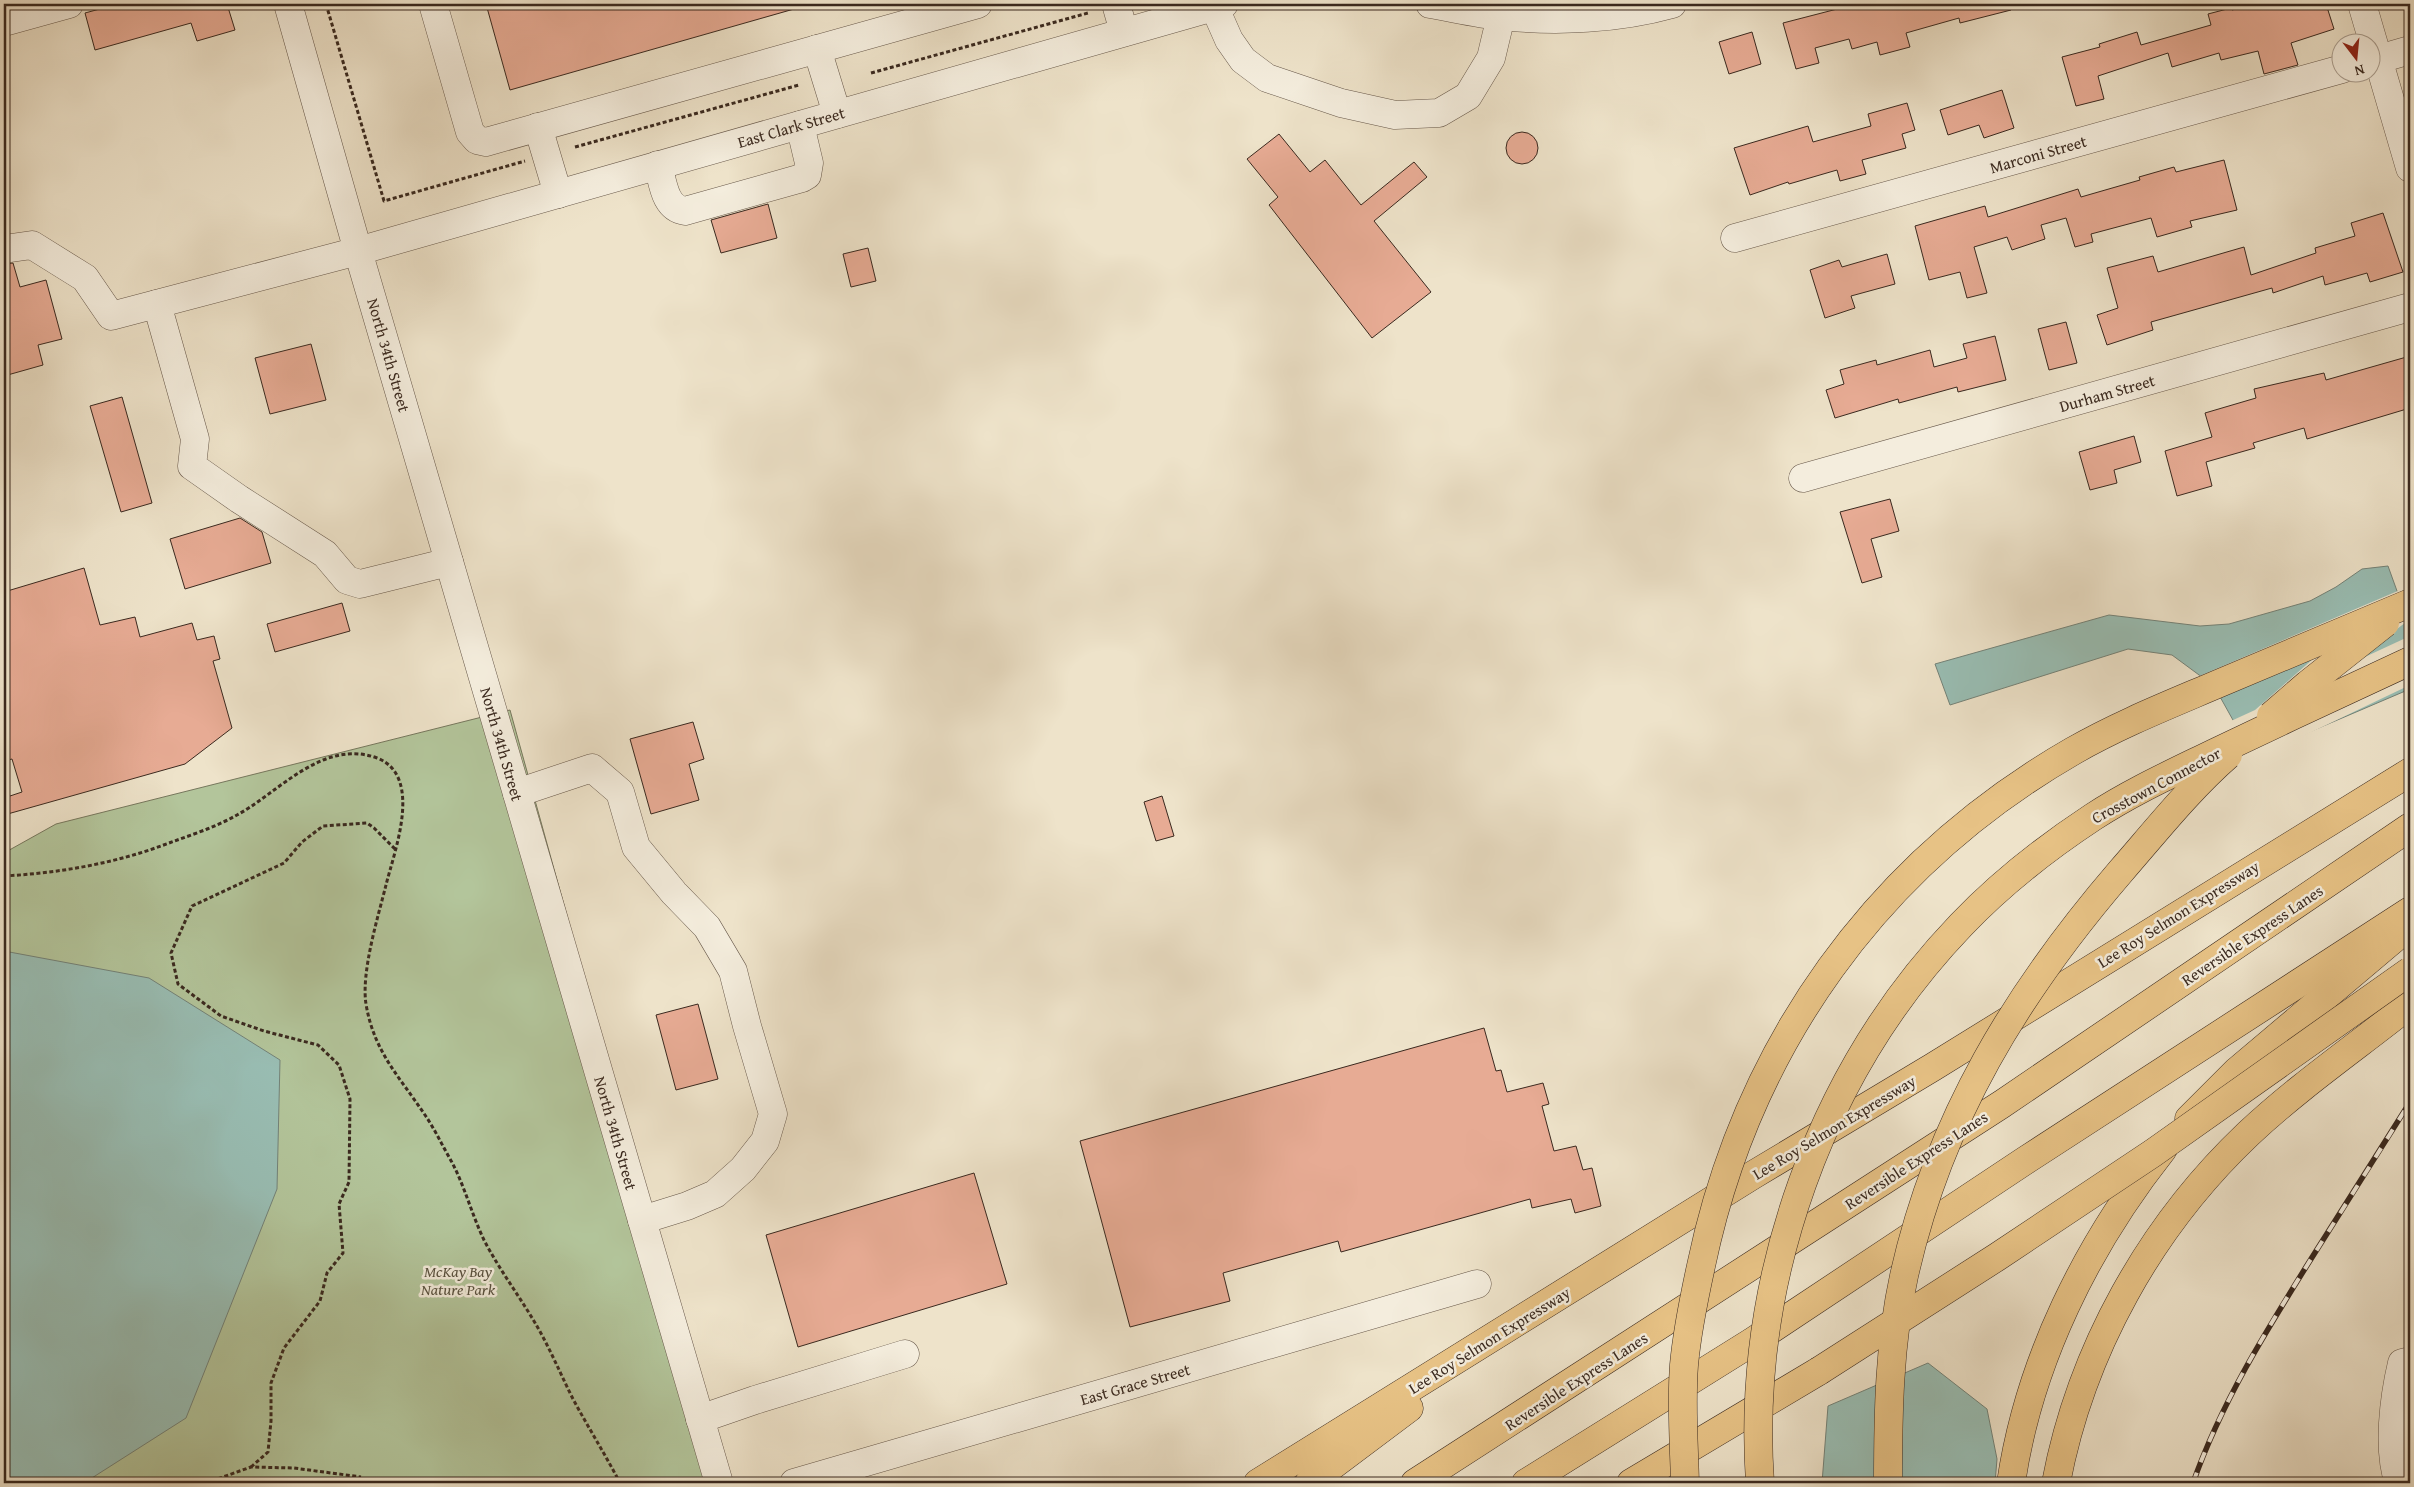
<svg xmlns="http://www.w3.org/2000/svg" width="2414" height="1487" viewBox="0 0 2414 1487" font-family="'Gentium Book Plus',serif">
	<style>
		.green { fill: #b3c59b; stroke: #76775d }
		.water { fill: #99beb4; stroke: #738278 }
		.pier { fill: #eee3ca }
		.building { fill: #e7ab94; stroke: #3a291f }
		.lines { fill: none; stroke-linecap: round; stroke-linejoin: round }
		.minor-casing { stroke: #67584a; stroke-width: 29 }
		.highway-casing { stroke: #3a291f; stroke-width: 29 }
		.path { stroke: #3a291f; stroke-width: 3; stroke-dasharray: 4 2.5; stroke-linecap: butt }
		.minor { stroke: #f4eddd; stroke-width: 28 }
		.highway { stroke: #e7c285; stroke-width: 28 }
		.rail-casing { stroke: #3a291f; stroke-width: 5.5 }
		.rail { stroke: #f4eddd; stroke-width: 4; stroke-dasharray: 11; stroke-linecap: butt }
		.highway-bridge-casing { stroke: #3a291f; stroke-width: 29; stroke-linecap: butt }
		.highway-bridge { stroke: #e7c285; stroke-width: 28 }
		.labels { text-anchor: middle; stroke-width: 5; stroke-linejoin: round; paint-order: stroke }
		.street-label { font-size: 16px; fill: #3a291f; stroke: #f4eddd }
		.park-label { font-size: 16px; font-style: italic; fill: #58503e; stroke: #f4eddd }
	</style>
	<rect width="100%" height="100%" fill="#eee3ca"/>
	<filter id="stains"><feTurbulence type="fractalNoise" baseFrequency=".004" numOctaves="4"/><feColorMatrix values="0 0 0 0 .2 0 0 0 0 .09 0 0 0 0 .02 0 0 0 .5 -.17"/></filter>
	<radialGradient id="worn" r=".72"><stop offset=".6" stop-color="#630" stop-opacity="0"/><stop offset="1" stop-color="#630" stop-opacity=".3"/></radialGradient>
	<path class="green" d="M510,710L724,1483H4V853L56,824Z"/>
	<g class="water">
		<path d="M2388,566L2410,627V689L2253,756L2214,686L2172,655L2128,649L1950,705L1935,664L2109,615L2200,626L2229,624L2310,601L2336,587L2362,569Z"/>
		<path d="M4,951L149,978L280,1060L277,1189L186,1418L84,1483H4Z"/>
		<path d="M1928,1363L1987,1409L1997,1459L1995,1483H1822L1828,1406Z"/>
	</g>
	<path class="pier" d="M2400,590L2410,619L2354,662L2410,636V685L2280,747L2251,758L2231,721L2255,710L2314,658L2212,687L2197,677Z"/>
	<g class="building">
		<path d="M118,4H227L235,30L197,41L191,23L95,50L85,13Z"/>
		<path d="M486,4H793L794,9L510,90Z"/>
		<path d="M1839,4H2010L2011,10L1960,23L1959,18L1906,33L1910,47L1880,55L1877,42L1852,49L1849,39L1815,48L1819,63L1796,69L1783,23L1841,8Z"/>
		<path d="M2255,4H2326L2334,29L2291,43L2298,65L2264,74L2258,51L2221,60L2219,53L2172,67L2168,53L2098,76L2104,99L2076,106L2062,57L2100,47L2099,44L2137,32L2141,45L2211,25L2208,14L2231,8L2232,10Z"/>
		<path d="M1752,32L1761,64L1729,74L1719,42Z"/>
		<path d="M2002,90L2014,128L1984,138L1979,125L1948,135L1940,110Z"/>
		<path d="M1907,103L1915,130L1902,134L1906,148L1862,160L1866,174L1840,181L1837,170L1789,184L1788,182L1750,195L1734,148L1808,126L1813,142L1871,126L1868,114Z"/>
		<circle cx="1522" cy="148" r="16"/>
		<path d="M1279,134L1310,172L1325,160L1361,205L1414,162L1427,177L1374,221L1431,292L1372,338L1269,205L1278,197L1247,159Z"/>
		<path d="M2224,160L2237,210L2190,221L2192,227L2157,237L2151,218L2091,234L2093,242L2075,247L2066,218L2041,225L2045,239L2012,250L2007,237L1974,247L1987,293L1967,298L1960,272L1929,280L1915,226L1985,206L1988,217L2078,189L2081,197L2140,180L2139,177L2174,167L2176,172Z"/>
		<path d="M768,204L777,238L721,253L711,220Z"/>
		<path d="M2383,213L2403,272L2370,282L2367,273L2325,285L2323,276L2273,293L2272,288L2151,322L2153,330L2107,345L2097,315L2118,308L2107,268L2153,256L2158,272L2244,247L2251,275L2316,253L2315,248L2355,236L2351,223Z"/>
		<path d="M868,248L876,281L851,287L843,254Z"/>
		<path d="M1887,254L1895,284L1851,296L1855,308L1825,318L1810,270L1839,260L1842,267Z"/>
		<path d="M13,263L20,287L46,280L62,339L38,345L43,365L4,376V264Z"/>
		<path d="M2066,322L2077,363L2049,370L2038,329Z"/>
		<path d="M1995,336L2006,380L1958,392L1957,387L1899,403L1898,399L1835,418L1826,390L1844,384L1840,370L1876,360L1877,365L1930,350L1934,367L1967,358L1963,344Z"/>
		<path d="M311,344L326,400L270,414L255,358Z"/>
		<path d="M2410,356V408L2307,439L2304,428L2253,443L2255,448L2206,462L2212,486L2177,496L2165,451L2212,437L2205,413L2256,398L2254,389L2324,373L2326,380Z"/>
		<path d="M122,397L152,503L121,512L90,406Z"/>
		<path d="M2134,436L2141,462L2114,470L2117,483L2090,490L2079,452Z"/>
		<path d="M1890,499L1899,531L1871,539L1882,577L1862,583L1840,512Z"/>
		<path d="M240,518L262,532L271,563L185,589L170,539Z"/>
		<path d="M84,568L100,625L135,617L140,637L192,623L197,640L214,636L220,659L213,661L232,728L185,764L4,815V798L22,792L12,759L4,761V592Z"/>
		<path d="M342,603L350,631L275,652L267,624Z"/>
		<path d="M693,722L704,759L689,764L699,800L651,814L630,739Z"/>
		<path d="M1162,796L1174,836L1156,841L1144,802Z"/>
		<path d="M698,1004L718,1079L676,1090L656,1015Z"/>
		<path d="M1484,1028L1496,1071L1501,1070L1507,1092L1543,1083L1549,1104L1542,1106L1554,1151L1576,1146L1583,1170L1592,1168L1601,1206L1575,1213L1571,1199L1532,1208L1530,1199L1341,1252L1338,1241L1223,1273L1230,1301L1130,1327L1080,1141Z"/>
		<path d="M974,1173L1007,1284L798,1347L766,1235Z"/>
	</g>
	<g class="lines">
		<defs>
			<g id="minor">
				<path d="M288,4L358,251L719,1483"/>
				<path d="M433,4L470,132L477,140L486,142L978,4"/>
				<path d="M1116,4L1124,32"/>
				<path d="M1430,4C1454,8 1478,14 1502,16C1557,22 1618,19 1672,4"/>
				<path d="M2362,4L2410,168"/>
				<path d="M1214,6L1229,40L1243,60L1267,78L1341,103L1395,115L1439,113L1468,96L1491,58L1501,16"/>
				<path d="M4,22L69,4"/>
				<path d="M817,49L837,114"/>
				<path d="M2372,61L2410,50"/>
				<path d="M538,127L558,194"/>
				<path d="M658,165C663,182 664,208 685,211L802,178L807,175L809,163L800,125"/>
				<path d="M1735,238L2342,69"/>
				<path d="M4,249L32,245L85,278L111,316L358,251L1224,4"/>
				<path d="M157,304L195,439L192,466L239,499L325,554L347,580L360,584L449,562"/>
				<path d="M1803,478L2410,307"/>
				<path d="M517,793L592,768L620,792L636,847L674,893L707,927L733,971L747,1026L773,1114L765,1141L743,1169L715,1194L687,1206L642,1220"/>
				<path d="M700,1419L755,1400L905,1354"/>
				<path d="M794,1483L1477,1284"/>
				<path d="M2399,1483C2387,1450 2394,1397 2402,1363L2410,1361"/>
			</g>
			<g id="highway">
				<path d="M2189,1119L2237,1071L2403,931"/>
				<path d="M1258,1483L1753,1175L1933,1067L2410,772"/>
				<path d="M1309,1483L1409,1408"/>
				<path d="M1415,1483L2002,1104L2410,827"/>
				<path d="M1526,1483L1752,1342L2026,1160L2410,911"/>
				<path d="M1631,1483L1819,1371"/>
				<path d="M2011,1483C2029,1361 2087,1245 2163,1149"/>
				<path d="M2056,1483C2081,1351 2150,1227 2248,1134C2298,1087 2356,1047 2410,1004"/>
			</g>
		</defs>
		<use href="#minor" class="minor-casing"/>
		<use href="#highway" class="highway-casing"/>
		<g class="path">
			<path d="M326,4L384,201L525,161"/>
			<path d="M871,73L1088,13"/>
			<path d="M575,147L799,85"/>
			<path d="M4,876C60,873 117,863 169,843C191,835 216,827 237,815C278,793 323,738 377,758C424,776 394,852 386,885C378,917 361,972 366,1004C374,1052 399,1076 425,1115C434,1128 441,1143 449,1157C464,1183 471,1213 484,1240C500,1271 521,1298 538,1328C551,1351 561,1375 573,1399C588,1427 605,1454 620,1483"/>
			<path d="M251,1467L268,1452L271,1421V1383L284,1348L320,1301L327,1273L343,1253L339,1204L349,1182L350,1099L339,1065L318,1045L264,1031L221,1016L178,984L171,953L192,906L284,863L302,842L323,826L367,823L374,828L396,850"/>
			<path d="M206,1483L251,1467L294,1468L361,1477"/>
		</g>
		<use href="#minor" class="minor"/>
		<use href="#highway" class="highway"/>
		<defs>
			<path id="rail" d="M2193,1483C2221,1403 2266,1331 2311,1259C2344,1207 2377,1155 2410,1102"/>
		</defs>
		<use href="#rail" class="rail-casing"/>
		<use href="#rail" class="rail"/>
		<defs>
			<g id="highway-bridge">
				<path d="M2271,716L2308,684L2385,623"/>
				<path d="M1819,1371L1997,1257L2153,1153L2410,971"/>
				<path d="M1685,1483C1684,1444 1681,1404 1684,1365C1687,1332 1694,1298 1701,1266C1747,1045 1877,864 2073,751C2120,724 2171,704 2220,683C2284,656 2347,629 2410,603"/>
				<path d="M1760,1483C1746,1280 1820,1072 1961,925C2000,884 2046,848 2093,817C2131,792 2173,773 2214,753C2279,722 2345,691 2410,661"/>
				<path d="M1888,1483C1888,1414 1889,1344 1904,1276C1939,1119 2017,992 2121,871C2155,832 2189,789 2228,755"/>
			</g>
		</defs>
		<use href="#highway-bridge" class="highway-bridge-casing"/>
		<use href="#highway-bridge" class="highway-bridge"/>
	</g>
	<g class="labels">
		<g class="street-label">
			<text transform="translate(791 127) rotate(-16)" y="6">East Clark Street</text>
			<text transform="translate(2038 154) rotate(-16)" y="6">Marconi Street</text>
			<text transform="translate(389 355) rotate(74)" y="6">North 34th Street</text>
			<text transform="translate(2107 393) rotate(-16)" y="6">Durham Street</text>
			<text transform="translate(502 744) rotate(74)" y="6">North 34th Street</text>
			<text transform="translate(2156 785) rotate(-28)" y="6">Crosstown Connector</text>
			<text transform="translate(2178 914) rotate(-32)" y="6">Lee Roy Selmon Expressway</text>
			<text transform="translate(2252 935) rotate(-34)" y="6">Reversible Express Lanes</text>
			<text transform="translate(1834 1127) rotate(-31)" y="6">Lee Roy Selmon Expressway</text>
			<text transform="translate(616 1133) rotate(74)" y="6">North 34th Street</text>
			<text transform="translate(1916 1160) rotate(-33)" y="6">Reversible Express Lanes</text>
			<text transform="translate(1489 1340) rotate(-32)" y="6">Lee Roy Selmon Expressway</text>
			<text transform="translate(1576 1381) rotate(-33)" y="6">Reversible Express Lanes</text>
			<text transform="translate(1135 1384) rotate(-16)" y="6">East Grace Street</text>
		</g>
		<g class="park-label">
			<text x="458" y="1277">McKay Bay<tspan x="458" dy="18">Nature Park</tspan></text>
		</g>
	</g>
	<rect width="2414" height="1487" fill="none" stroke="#eee3ca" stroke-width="20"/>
	<rect x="5" y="5" width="2404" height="1477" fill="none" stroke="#3a291f" stroke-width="2.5"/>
	<rect x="10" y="10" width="2394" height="1467" fill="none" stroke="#3a291f"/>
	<g transform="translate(2356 58) rotate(164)"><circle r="24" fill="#f4eddd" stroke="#aa9f91"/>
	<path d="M0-4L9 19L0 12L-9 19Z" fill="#8f2418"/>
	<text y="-8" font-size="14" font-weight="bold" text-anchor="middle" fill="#3a291f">N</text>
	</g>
	<rect width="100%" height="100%" filter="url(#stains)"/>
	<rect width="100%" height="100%" fill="url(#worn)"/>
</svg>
